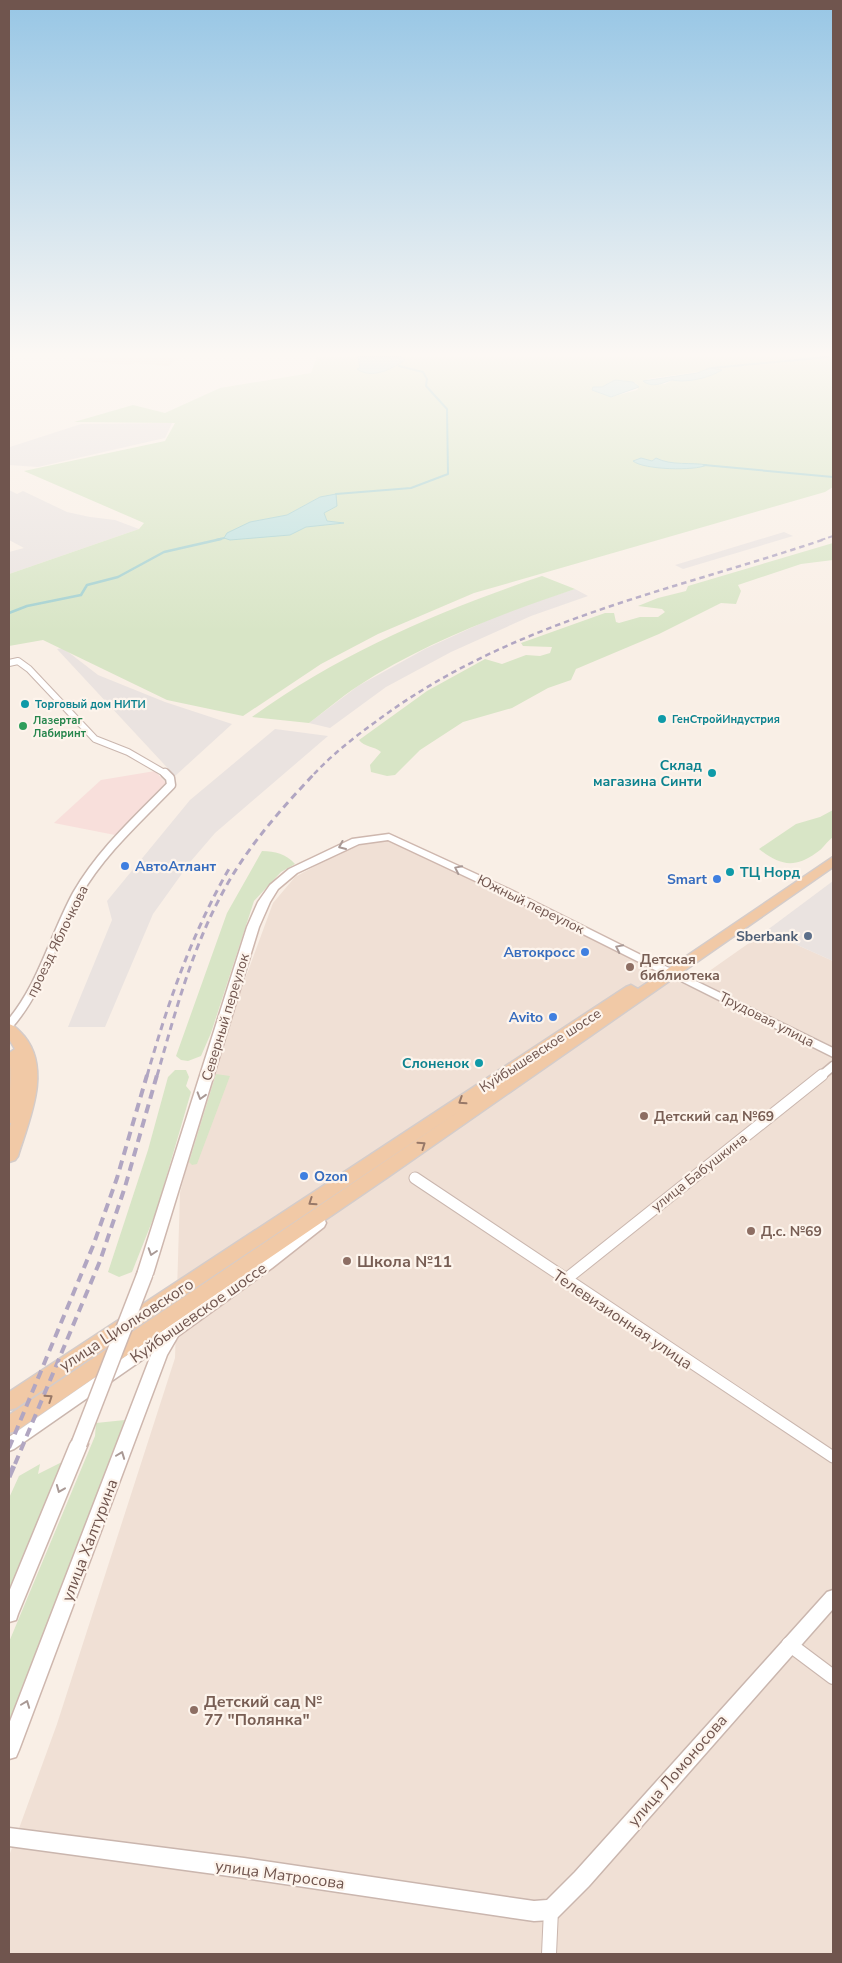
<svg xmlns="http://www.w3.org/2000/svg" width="842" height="1963" viewBox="0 0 842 1963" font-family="'Nunito Sans',sans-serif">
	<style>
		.residential { fill: #f0e0d5 }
		.commercial { fill: #f8dfdb }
		.industrial { fill: #eae3e0 }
		.green { fill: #d8e5c6; fill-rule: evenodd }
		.water { fill: #bde1e0; stroke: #a4d1d1 }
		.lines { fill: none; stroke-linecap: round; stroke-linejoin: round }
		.stream-far1 { stroke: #a4d1d1; stroke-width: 2 }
		.stream { stroke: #a4d1d1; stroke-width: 2.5 }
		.minor-far4-casing { stroke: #cab6ae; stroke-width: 6 }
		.minor-far3-casing { stroke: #cab6ae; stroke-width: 8 }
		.minor-far2-casing { stroke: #cab6ae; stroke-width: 11 }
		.minor-far1-casing { stroke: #cab6ae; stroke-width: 13 }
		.minor-casing { stroke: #cab6ae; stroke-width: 16 }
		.tertiary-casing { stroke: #cab6ae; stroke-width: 3 }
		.secondary-casing { stroke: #ceb7ae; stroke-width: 3 }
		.primary-casing { stroke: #d4ccca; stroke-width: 3 }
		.minor-far4 { stroke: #fff; stroke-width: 5 }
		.minor-far3 { stroke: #fff; stroke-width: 6 }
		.minor-far2 { stroke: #fff; stroke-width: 8 }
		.minor-far1 { stroke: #fff; stroke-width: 11 }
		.minor { stroke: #fff; stroke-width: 14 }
		.tertiary { fill: #fff; fill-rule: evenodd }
		.secondary { fill: #fff; fill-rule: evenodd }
		.primary { fill: #f1c9a6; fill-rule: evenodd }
		.rail-far4 { stroke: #b1a6c2; stroke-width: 2; stroke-dasharray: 4.5 3; stroke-linecap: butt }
		.rail-far3 { stroke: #b1a6c2; stroke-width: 2.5; stroke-dasharray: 5.5 4; stroke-linecap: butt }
		.rail-far2 { stroke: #b1a6c2; stroke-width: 3; stroke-dasharray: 7 5; stroke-linecap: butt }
		.rail-far1 { stroke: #b1a6c2; stroke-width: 4; stroke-dasharray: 9 6; stroke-linecap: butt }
		.rail { stroke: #b1a6c2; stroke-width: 5; stroke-dasharray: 12 8; stroke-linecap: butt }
		.secondary-bridge-casing { stroke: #ceb7ae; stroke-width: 18; stroke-linecap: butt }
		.secondary-bridge { stroke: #fff; stroke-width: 15 }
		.oneway { stroke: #a99995 }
		.oneway2 { stroke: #977868 }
		.culture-dot { fill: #0f9aa8; stroke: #fdf4ec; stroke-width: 2 }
		.leisure-dot { fill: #2e9e5b; stroke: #fdf4ec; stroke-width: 2 }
		.shop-dot { fill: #3f7fe0; stroke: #fdf4ec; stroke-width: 2 }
		.service-dot { fill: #5c6f8a; stroke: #fdf4ec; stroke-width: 2 }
		.education-dot { fill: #8d6e63; stroke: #fdf4ec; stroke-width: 2 }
		.labels { text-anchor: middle; stroke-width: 4.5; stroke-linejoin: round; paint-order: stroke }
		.far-culture-label { font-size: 11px; font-weight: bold; fill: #0d838f; stroke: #fdf4ec; text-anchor: start }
		.far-leisure-label { font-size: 11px; font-weight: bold; fill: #27864d; stroke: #fdf4ec; text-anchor: start }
		.culture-label { font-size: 14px; font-weight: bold; fill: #0d838f; stroke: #fdf4ec; text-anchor: end }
		.shop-label { font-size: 14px; font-weight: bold; fill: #366cbe; stroke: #fdf4ec; text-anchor: end }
		.street-label { font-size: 14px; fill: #70554e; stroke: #fdf4ec }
		.service-label { font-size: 14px; font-weight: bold; fill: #4e5e75; stroke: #fdf4ec; text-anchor: end }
		.education-label { font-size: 14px; font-weight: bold; fill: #785e54; stroke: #fdf4ec; text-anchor: start }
		.near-education-label { font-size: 16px; font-weight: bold; fill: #785e54; stroke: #fdf4ec; text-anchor: start }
		.near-street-label { font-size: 16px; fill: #70554e; stroke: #fdf4ec }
	</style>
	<rect width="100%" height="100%" fill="#f9efe6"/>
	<g class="residential">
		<path d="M75,357H181L168,366L135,363L130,365L82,361Z"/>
		<path d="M386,839L396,841L688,986L766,931L833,961V1954H9V1856L57,1724L175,1358L180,1193L211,1072L273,903L295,877L339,853L374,840Z"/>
	</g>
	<path class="commercial" d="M155,771L166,783L115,835L54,823L101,780Z"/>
	<g class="industrial">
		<path d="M172,423L165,438L38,467L9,465L10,447L81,424Z"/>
		<path d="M9,490L17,494L23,491L67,512L90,517L115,520L139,529L9,574V552L24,548L9,540Z"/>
		<path d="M784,532L793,536L683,569L675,565Z"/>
		<path d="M575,589L588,596L531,616L451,652L386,687L330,728L309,723L358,686L425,649L510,610Z"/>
		<path d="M63,648L98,675L165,702L232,724L175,776L57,649Z"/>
		<path d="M275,729L328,736L215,833L191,861L153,914L105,1027H68L112,920L107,901L190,800Z"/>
		<path d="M833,881V961L766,931Z"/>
	</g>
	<g class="green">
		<path d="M317,357H358L360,368L358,369C375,375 391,372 405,360L402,357H833V487L825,492L474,593L378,634L321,664L243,716L167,700L43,640L9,646V574L139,529L144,523L24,471L165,441L175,423L74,422L133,405L165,413L220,388L311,373ZM718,369L720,371L694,380H673L665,384L653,385L647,379ZM621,380L636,383L639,387L637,390L611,397L592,390L594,387H602ZM656,458C671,466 691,462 706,465C695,471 646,469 635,462L644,459L652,461ZM336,495L324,513L327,521L340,523L306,527L290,535L263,536L250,522L287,515L320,497Z"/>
		<path d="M833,543V560L801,564L738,585L741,591L736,604L721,603L659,634L576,669L571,680L548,688L512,708L463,722L420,750L395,775L387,776L371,772L370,765L381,752C374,746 364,747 359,740L427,691L485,659L502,664L526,655L540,656L550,653L552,647L523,646L521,643L605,613H614L616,622L619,623L640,617H658L665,612L662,609L638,606L658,598L686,591L688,586Z"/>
		<path d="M542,576L575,589C501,614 424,643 358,686C341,697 325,711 309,723L252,717C340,653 439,611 542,576Z"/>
		<path d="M833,810V837C827,841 823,849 816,853C794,869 779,865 759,849L796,824L820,817Z"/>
		<path d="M262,851C275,851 286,854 295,864L281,872L254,901L211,1033L201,1056L188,1061L181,1060L176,1056L227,913Z"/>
		<path d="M175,1070H186L189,1077L186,1086L191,1092L157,1209L132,1272L119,1277L108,1272L148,1150L168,1077Z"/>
		<path d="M216,1074L230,1076L197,1164L192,1165L189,1162Z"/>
		<path d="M125,1420L9,1725V1642L95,1436L96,1423Z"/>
		<path d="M64,1461L9,1595V1498L19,1476L40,1464L38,1474Z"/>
	</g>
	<g class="water">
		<path d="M358,357H402L405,360C394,368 372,380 357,369L360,368Z"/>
		<path d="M710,368L722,370C710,377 695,381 680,381C677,381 675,380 672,380C664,382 653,389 643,381L697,373Z"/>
		<path d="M615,380L633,382L639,387L611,397L592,390L593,387H602Z"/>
		<path d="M641,458L652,461L656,458C671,466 692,462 707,465C695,471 644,470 633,461Z"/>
		<path d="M336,494L337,506L324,513L327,521L344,523L306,527L290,535L230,540L224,538L227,533L250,522L287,515L320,497Z"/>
	</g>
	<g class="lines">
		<g class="stream-far1">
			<path d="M712,368L828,357"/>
			<path d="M704,465L833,477"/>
			<path d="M336,494L411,488L448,474L447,409L426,386L427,379L423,372L399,366"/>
			<path d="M216,540L224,538"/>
		</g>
		<path class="stream" d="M9,613L27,606L81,595L87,585L118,577L164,552L221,539"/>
		<defs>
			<path id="minor-far4" d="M9,360L10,357"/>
			<path id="minor-far3" d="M9,663L18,661L29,669L95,739L128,752L166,774"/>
			<g id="minor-far2">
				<path d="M9,1025C42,987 53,938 77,894C101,852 138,819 171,785L170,778L165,773"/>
				<path d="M821,1076L833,1066"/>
			</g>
			<g id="minor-far1">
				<path d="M415,1178L833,1457"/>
				<path d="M565,1280L822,1075"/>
			</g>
			<g id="minor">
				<path d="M789,1644L833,1677"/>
				<path d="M549,1954L551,1910"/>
			</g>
			<g id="tertiary">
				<path d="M665,966L833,1048V1057L661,971L659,969Z"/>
				<path d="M170,1328L175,1329L177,1333L175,1337L14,1449L9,1451V1437L165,1329Z"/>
				<path d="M833,1590V1609L589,1886L558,1917L551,1920L534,1921L244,1878L9,1846V1828L244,1858L534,1901L547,1900L575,1872L827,1592Z"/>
			</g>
			<g id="secondary">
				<path d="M389,834L511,890L669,969L667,972H659L503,894L388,840L359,844L297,873L278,889L270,902L259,927L153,1274L150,1278L145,1280L140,1278L137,1274L247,927L258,902L270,885L289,869L352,839Z"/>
				<path d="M319,1218L324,1219L326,1223L324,1227L272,1268L178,1336L167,1355L19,1750L16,1757L9,1759V1724L151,1355L166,1328L262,1260L314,1219Z"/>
				<path d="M79,1437L85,1439L88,1444L18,1614L16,1620L9,1622V1592L70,1444L73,1439Z"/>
			</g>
			<g id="primary">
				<path d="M833,857V867L388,1177L16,1431L9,1433V1415L464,1108L16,1408L9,1410V1392L626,987L631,985L638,989Z"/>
				<path d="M9,1024C16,1026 19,1031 24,1036C52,1070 29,1120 18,1156L15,1160L9,1162V1131L11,1123H9C9,1100 12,1075 9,1053L15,1049L9,1039Z"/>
			</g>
		</defs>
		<use href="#minor-far4" class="minor-far4-casing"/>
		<use href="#minor-far3" class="minor-far3-casing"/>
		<use href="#minor-far2" class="minor-far2-casing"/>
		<use href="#minor-far1" class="minor-far1-casing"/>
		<use href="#minor" class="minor-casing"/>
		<use href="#tertiary" class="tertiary-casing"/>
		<use href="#secondary" class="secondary-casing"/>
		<use href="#primary" class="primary-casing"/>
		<use href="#minor-far4" class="minor-far4"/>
		<use href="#minor-far3" class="minor-far3"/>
		<use href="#minor-far2" class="minor-far2"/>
		<use href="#minor-far1" class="minor-far1"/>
		<use href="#minor" class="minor"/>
		<use href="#tertiary" class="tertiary"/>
		<use href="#secondary" class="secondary"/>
		<use href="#primary" class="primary"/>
		<path class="rail-far4" d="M821,540L833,536"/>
		<path class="rail-far3" d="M314,774C332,755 353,738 374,723C509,621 669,592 825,539"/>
		<g class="rail-far2">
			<path d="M147,1076C168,1002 192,933 230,867"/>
			<path d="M157,1076C175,1013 192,948 224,890C248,846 281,809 315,773"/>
		</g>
		<g class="rail-far1">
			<path d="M9,1448L93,1246L117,1178L147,1075"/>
			<path d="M15,1464L100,1261L125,1187L157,1075"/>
		</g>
		<path class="rail" d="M9,1477L15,1463"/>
		<defs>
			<path id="secondary-bridge" d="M79,1444L145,1274"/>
		</defs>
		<use href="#secondary-bridge" class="secondary-bridge-casing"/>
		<use href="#secondary-bridge" class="secondary-bridge"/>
	</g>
	<defs><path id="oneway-chevron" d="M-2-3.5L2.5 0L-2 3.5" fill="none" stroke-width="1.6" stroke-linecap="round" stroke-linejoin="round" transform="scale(1.25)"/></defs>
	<g class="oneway">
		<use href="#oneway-chevron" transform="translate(342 846) rotate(156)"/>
		<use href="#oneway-chevron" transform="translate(458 869) rotate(-154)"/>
		<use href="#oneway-chevron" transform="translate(619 948) rotate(-154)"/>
		<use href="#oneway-chevron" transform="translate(201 1096) rotate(107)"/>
		<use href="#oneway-chevron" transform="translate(152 1252) rotate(108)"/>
		<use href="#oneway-chevron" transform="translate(121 1455) rotate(-69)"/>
		<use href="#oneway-chevron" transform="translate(60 1489) rotate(112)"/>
		<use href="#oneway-chevron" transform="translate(26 1704) rotate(-69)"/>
	</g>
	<g class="oneway2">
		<use href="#oneway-chevron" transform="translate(462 1101) rotate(147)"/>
		<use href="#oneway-chevron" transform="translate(422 1145) rotate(-35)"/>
		<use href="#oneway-chevron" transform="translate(312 1202) rotate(146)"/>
		<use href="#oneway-chevron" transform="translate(49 1398) rotate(-34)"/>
	</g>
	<linearGradient id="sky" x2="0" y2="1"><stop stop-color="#97c6e5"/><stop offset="0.56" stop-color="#fcf8f4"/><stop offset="1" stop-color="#fcf8f4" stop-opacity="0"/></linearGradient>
	<rect width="842" height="632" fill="url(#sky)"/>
	<g class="culture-dot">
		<circle cx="25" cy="704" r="5"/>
		<circle cx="662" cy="719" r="5"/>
		<circle cx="712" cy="773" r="5"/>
		<circle cx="730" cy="872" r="5"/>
		<circle cx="479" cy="1063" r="5"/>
	</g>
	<circle class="leisure-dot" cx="23" cy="726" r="5"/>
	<g class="shop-dot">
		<circle cx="125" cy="866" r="5"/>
		<circle cx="717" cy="879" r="5"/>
		<circle cx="585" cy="952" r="5"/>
		<circle cx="553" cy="1017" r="5"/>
		<circle cx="304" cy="1176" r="5"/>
	</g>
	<circle class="service-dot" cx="808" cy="936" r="5"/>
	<g class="education-dot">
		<circle cx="630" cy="967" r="5"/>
		<circle cx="644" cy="1116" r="5"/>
		<circle cx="751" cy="1231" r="5"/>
		<circle cx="347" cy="1261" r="5"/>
		<circle cx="194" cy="1710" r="5"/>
	</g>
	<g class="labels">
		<g class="far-culture-label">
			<text x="35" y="708">Торговый дом НИТИ</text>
			<text x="672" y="723">ГенСтройИндустрия</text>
		</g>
		<g class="far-leisure-label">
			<text x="33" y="724">Лазертаг<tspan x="33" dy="13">Лабиринт</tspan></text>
		</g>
		<g class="culture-label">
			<text x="702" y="770">Склад<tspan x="702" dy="16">магазина Синти</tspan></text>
			<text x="740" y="877" text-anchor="start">ТЦ Норд</text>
			<text x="469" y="1068">Слоненок</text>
		</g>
		<g class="shop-label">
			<text x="135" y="871" text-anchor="start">АвтоАтлант</text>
			<text x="707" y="884">Smart</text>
			<text x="575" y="957">Автокросс</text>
			<text x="543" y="1022">Avito</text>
			<text x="314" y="1181" text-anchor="start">Ozon</text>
		</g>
		<g class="street-label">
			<text transform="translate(531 904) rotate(26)" y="5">Южный переулок</text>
			<text transform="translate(57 941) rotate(-64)" y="5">проезд Яблочкова</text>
			<text transform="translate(225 1017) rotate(-73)" y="5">Северный переулок</text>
			<text transform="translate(767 1019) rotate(27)" y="5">Трудовая улица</text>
			<text transform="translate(540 1050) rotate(-33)" y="5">Куйбышевское шоссе</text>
			<text transform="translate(699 1172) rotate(-38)" y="5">улица Бабушкина</text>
		</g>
		<g class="service-label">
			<text x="798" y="941">Sberbank</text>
		</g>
		<g class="education-label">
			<text x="640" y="964">Детская<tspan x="640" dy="16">библиотека</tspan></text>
			<text x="654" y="1121">Детский сад №69</text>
			<text x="761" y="1236">Д.с. №69</text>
		</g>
		<g class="near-education-label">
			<text x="357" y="1267">Школа №11</text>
			<text x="204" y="1707">Детский сад №<tspan x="204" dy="18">77 "Полянка"</tspan></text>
		</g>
		<g class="near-street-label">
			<text transform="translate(198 1312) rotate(-35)" y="6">Куйбышевское шоссе</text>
			<text transform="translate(623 1319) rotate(34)" y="6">Телевизионная улица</text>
			<text transform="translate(126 1324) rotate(-33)" y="6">улица Циолковского</text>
			<text transform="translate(89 1540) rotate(-69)" y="6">улица Халтурина</text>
			<text transform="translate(677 1770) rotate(-49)" y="6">улица Ломоносова</text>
			<text transform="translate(280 1874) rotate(8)" y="6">улица Матросова</text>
		</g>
	</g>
	<rect width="842" height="1963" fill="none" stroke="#70554e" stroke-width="20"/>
</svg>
